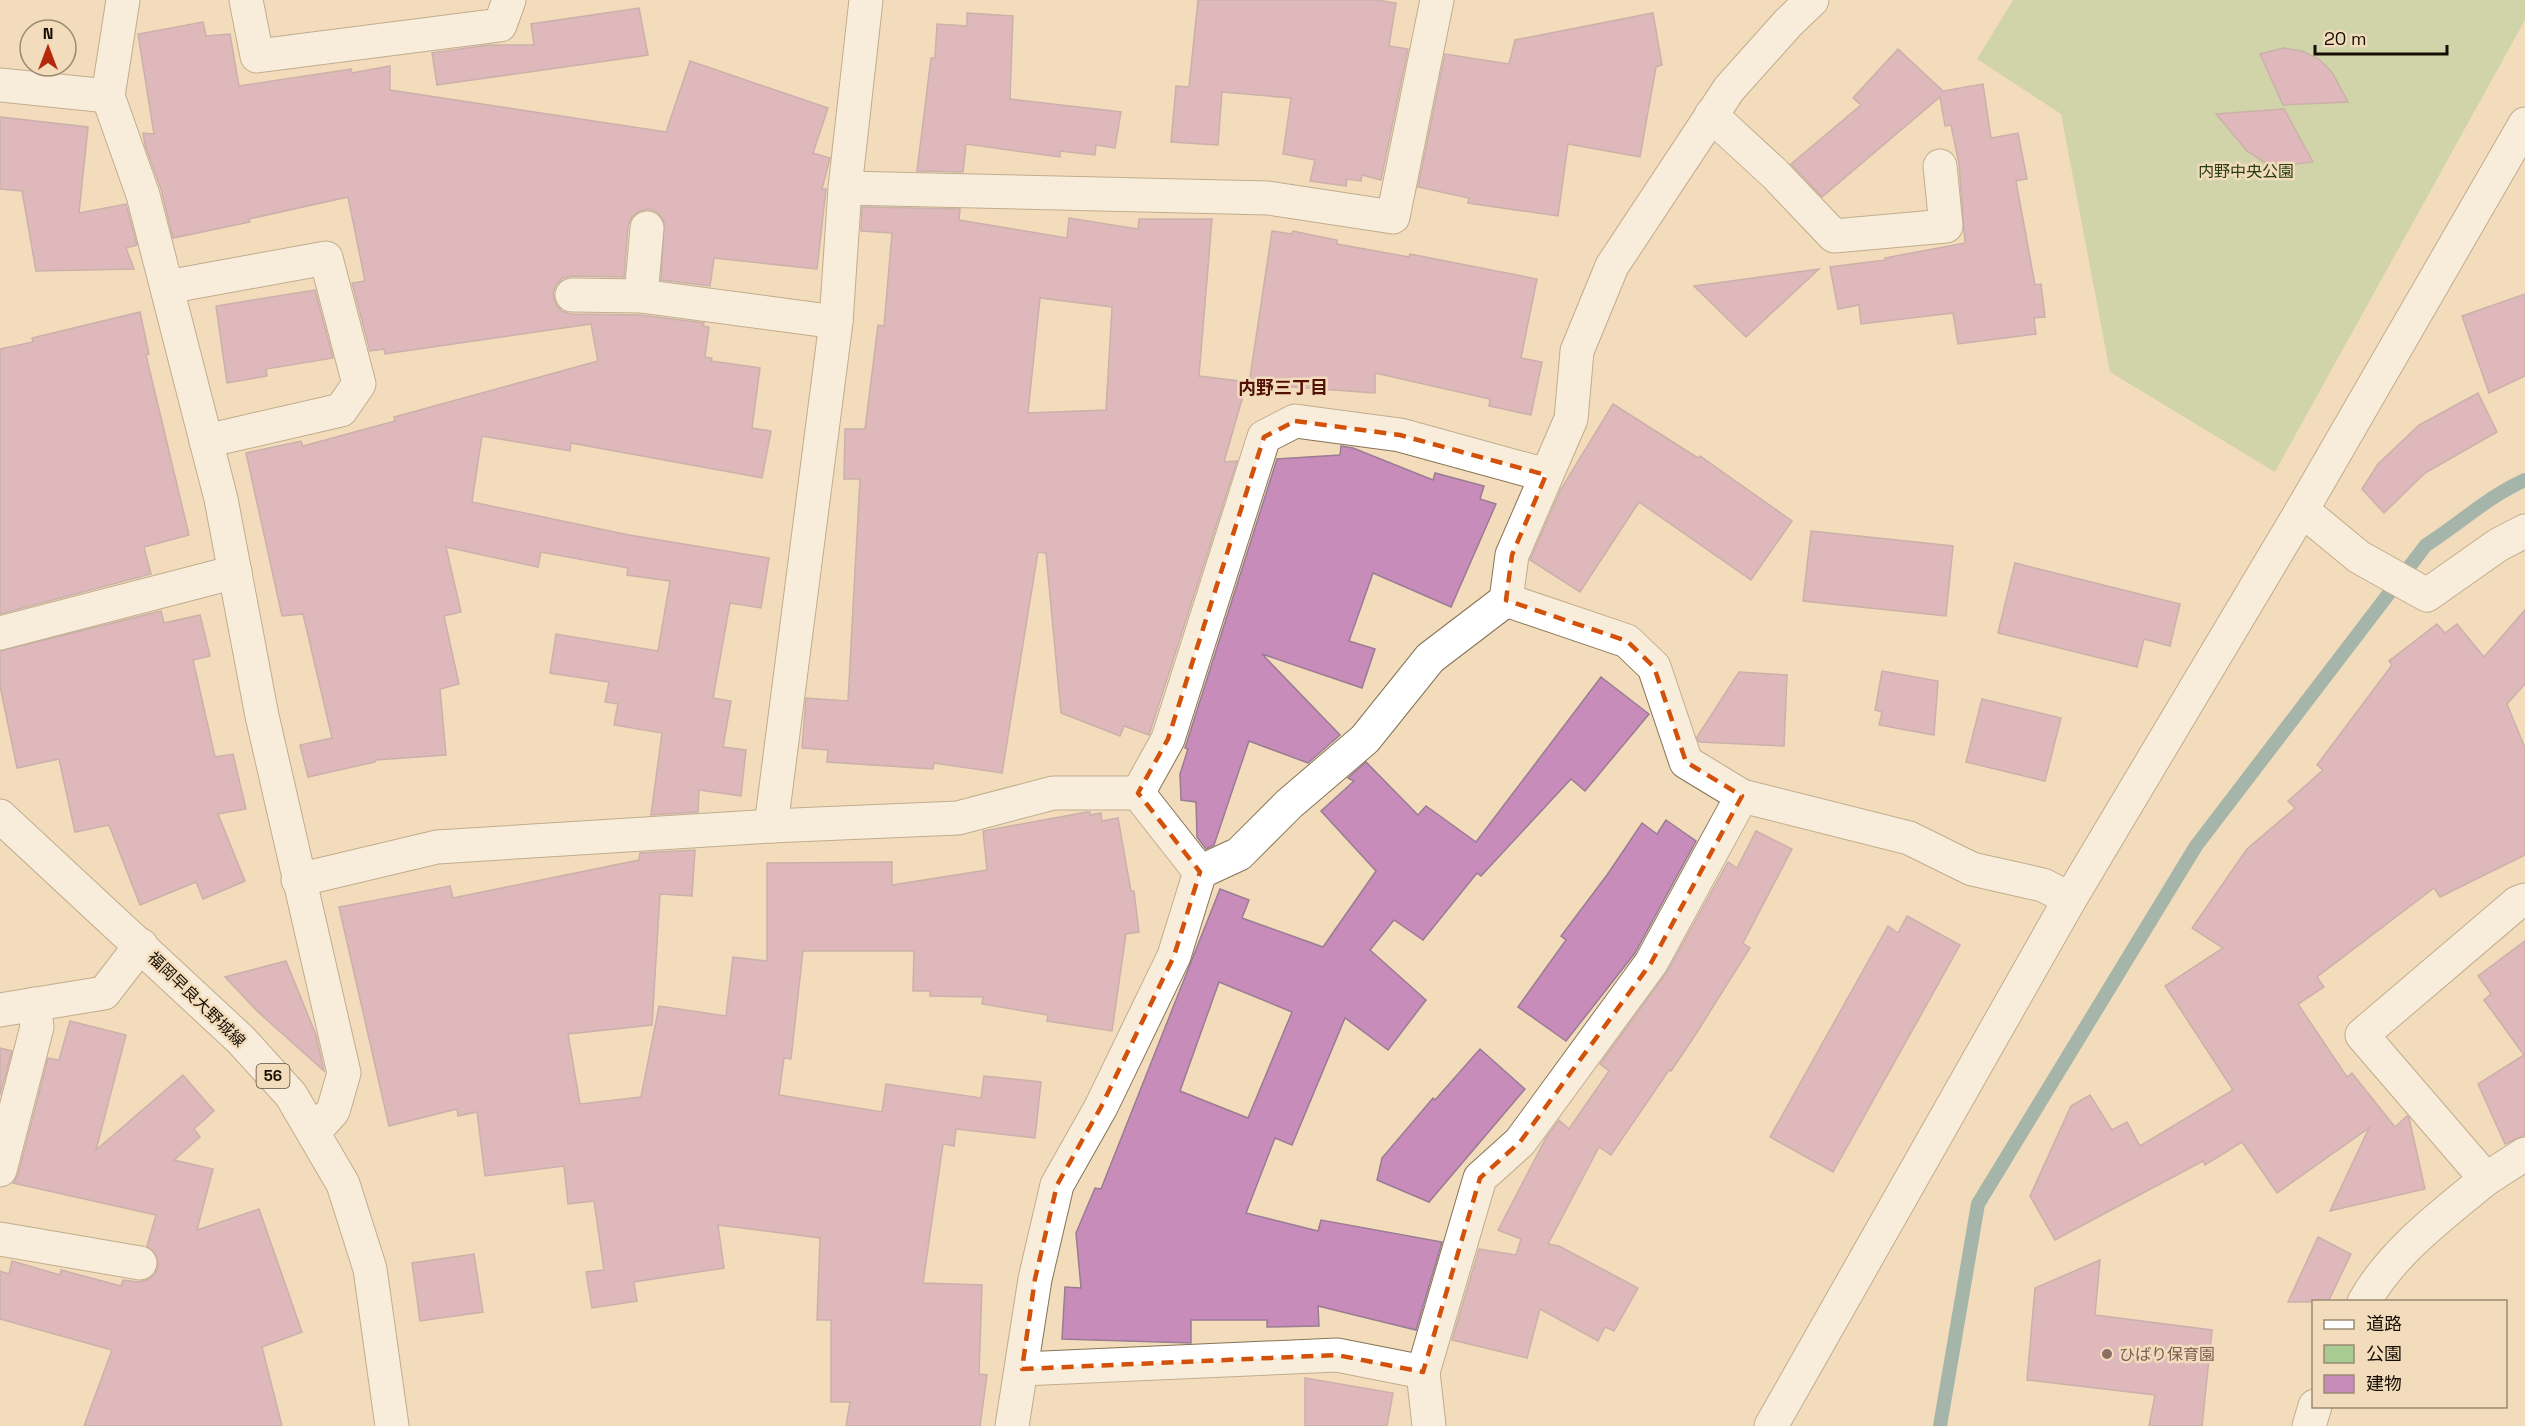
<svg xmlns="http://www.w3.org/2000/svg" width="2525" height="1426" viewBox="0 0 2525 1426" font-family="'Space Grotesk','Noto Sans JP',sans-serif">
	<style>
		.green { fill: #a8ca93 }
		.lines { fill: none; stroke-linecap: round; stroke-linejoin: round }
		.stream { stroke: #478692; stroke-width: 14 }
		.building { fill: #c78cba; stroke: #9a7c93; stroke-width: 1.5; fill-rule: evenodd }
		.minor-casing { stroke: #867355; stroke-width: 35 }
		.major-casing { stroke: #867355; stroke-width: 35 }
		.minor { stroke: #fff; stroke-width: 33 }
		.major { stroke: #fff; stroke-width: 33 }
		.marked { fill: none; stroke: #d3520b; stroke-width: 4.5; stroke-dasharray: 12 8; stroke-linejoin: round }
		.education-dot { fill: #8d6e63; stroke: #f2dcbc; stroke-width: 2 }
		.labels { text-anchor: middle; stroke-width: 5; stroke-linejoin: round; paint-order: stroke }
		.shield { fill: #f2dcbc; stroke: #584c3b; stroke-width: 1.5 }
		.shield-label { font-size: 15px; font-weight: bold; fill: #160e04 }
		.park-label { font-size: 16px; fill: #253e12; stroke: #f2dcbc }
		.street-label { font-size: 16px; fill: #160e04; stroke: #f2dcbc }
		.education-label { font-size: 16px; fill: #785e54; stroke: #f2dcbc; text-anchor: start }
		.neighbourhood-label { font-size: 18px; font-weight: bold; fill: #531004; stroke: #f2dcbc }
	</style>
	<rect width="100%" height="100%" fill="#f2dcbc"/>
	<path class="green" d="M2013,0H2525V20L2275,472L2110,372L2061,114L1977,59Z"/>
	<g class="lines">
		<path class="stream" d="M1940,1426L1978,1204L2196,846L2426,545C2459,524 2489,496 2525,480"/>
	</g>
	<g class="building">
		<path d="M1198,0H1377L1396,3L1389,46L1408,49L1381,180L1362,175L1361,181L1347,179L1346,186L1310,181L1315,160L1283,154L1291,98L1222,92L1218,145L1171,142L1176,86L1189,87Z"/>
		<path d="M639,8L648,55L437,85L432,53L488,45H534L531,24Z"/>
		<path d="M967,13L1013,16L1010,99L1121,112L1115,148L1096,145L1095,155L1060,151V157L966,144L963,172L917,171L931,58H935L937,24L967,26Z"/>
		<path d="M1653,13L1662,65L1656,67L1640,157L1568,144L1558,216L1468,203L1469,198L1418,187L1445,54L1509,64L1515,40Z"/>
		<path d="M203,22L206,36L230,34L239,86L351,69L352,73L390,66V90L666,132L690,61L828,108L813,153L830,158L822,189H826L817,269L714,258L710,286L661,280L664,221L657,212L648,209L640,211L632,217L628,226L624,277L572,276L563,278L556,285L553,294L556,305L562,311L571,314L640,315L704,323L703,326L709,327L705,357L712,358L711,361L760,368L752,428L771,431L762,478L571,443L570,451L482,436L472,502L629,535L769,558L761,608L730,603L713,698L731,701L723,747L746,750L741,796L699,790L698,812L651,815L662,733L614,725L618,704L605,702L609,682L550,673L556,634L658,651L670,581L627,575L628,568L541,552L538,567L446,547L461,612L444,616L459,684L440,689L446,755L375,760V762L308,777L300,745L332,738L303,614L282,616L246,453L301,441L303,446L395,421L394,417L598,361L591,324L385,354L384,349L370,351L352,283L365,281L348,197L249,219L250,222L173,238L161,189L145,145L143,133L154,134L138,34Z"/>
		<path d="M2283,48L2302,51L2319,59L2332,72L2348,102L2283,105L2260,54Z"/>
		<path d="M1898,49L1943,91L1983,84L1991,138L2018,133L2027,179L2016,181L2035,285L2041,284L2045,317L2034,318L2036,334L1958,344L1953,313L1861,324L1859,305L1838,309L1830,267L1886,260L1885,258L1965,243L1959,164L1951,125L1945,126L1940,97L1822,197L1791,164L1861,105L1853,98Z"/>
		<path d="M2284,109L2313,162L2283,166L2264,162L2247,151L2216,114Z"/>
		<path d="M0,117L88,127L79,213L126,204L137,245L126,248L134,269L36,271L22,191L0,189Z"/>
		<path d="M862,207L960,209L959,220L1067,238L1069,218L1138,229L1139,219H1212L1199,376L1247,382L1224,462L1237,461L1149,735L1124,726L1120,736L1061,713L1046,553L1038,552L1002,773L934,763L933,769L827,762L828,750L802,748L806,698L848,701L860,479H844L845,429H865L878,325L884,326L892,233L861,231ZM1040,298L1112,307L1106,410L1028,413Z"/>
		<path d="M1272,231L1292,234L1293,231L1337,240V244L1409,257L1410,254L1537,279L1521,358L1542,362L1531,415L1489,406L1490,399L1375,373V393L1249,384Z"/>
		<path d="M1819,269L1746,337L1694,286Z"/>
		<path d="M315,290L333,358L266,369L267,376L227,383L216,306Z"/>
		<path d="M2525,294V376L2489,393L2462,316Z"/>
		<path d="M140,312L149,354L146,355L189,535L144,547L151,574L0,614V349L33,342L32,338Z"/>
		<path d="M2478,393L2497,432L2425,473L2384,513L2362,489L2378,464L2419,425Z"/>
		<path d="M1613,404L1698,458L1700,456L1792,521L1751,580L1639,502L1580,592L1530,560L1561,489Z"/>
		<path d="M1341,446L1353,448L1433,480L1435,473L1484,486L1480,499L1496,504L1451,607L1373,573L1349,641L1375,649L1362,688L1262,654L1340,735L1308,763L1249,741L1214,845L1206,849L1197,837L1196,802L1181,800L1180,774L1188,749L1185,748L1277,459L1340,455Z"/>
		<path d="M1811,531L1953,546L1946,616L1803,601Z"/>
		<path d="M2015,563L2180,604L2170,646L2144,639L2137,667L1998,633Z"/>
		<path d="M2525,610V684L2507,704L2525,748V855L2440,897L2434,888L2317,977L2324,987L2298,1004L2347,1077L2352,1073L2395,1127L2407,1116L2409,1118L2425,1189L2330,1211L2369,1128L2277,1193L2242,1142L2205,1165L2203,1161L2055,1240L2030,1196L2071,1106L2090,1095L2112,1130L2127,1122L2140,1146L2233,1090L2165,986L2223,948L2192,928L2247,849L2295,808L2288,801L2323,770L2317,765L2392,665L2389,661L2437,624L2445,633L2457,624L2484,657Z"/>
		<path d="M161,611L164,623L200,615L210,656L193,660L215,757L233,754L246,809L218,814L245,881L203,899L196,882L140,905L109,825L75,832L59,759L17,768L0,686V651Z"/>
		<path d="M1882,671L1938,681L1934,735L1879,725L1882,712L1875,710Z"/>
		<path d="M1739,672L1787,675L1784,746L1699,742L1697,737Z"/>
		<path d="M1601,677L1649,714L1585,791L1571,779L1481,876L1477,873L1423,940L1394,920L1370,950L1426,1000L1388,1050L1345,1018L1292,1145L1275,1138L1246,1213L1318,1231L1321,1220L1442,1242L1416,1330L1318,1306L1319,1326L1267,1327V1320H1191V1343L1062,1339L1065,1287L1081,1288L1076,1233L1095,1188L1101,1189L1220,889L1249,900L1242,918L1323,947L1376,871L1321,811L1354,781L1348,778L1366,762L1418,815L1426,806L1476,842ZM1219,982L1292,1012L1248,1118L1180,1091Z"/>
		<path d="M1982,699L2061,718L2045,781L1966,762Z"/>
		<path d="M1087,812H1090V815L1101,813L1102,821L1118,818L1131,891H1134L1139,932L1126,934L1112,1031L1047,1021L1048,1015L982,1004L983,997L930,996V991H913L914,951H803L791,1059L784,1058L779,1095L882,1112L886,1084L981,1098L984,1076L1041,1082L1035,1138L956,1129L954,1146L943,1144L923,1283L982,1285L979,1374L987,1375L980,1426H846L850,1402H831V1320H817L820,1238L718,1225L724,1268L634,1282L637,1301L592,1308L586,1272L604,1270L594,1201L568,1204L564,1166L485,1176L477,1112L458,1116L457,1109L389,1126L339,907L450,886L453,898L639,860L640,853L695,850L692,896L660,894L652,1025L568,1034L580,1104L641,1097L659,1006L726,1016L733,957L767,961V863L892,862V885L987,870L983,831Z"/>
		<path d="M1666,820L1696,841L1635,953L1566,1041L1518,1007L1566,940L1561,936L1607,875L1642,823L1657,834Z"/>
		<path d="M1756,831L1792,849L1743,943L1750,948L1692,1040L1671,1071L1669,1070L1611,1155L1599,1147L1548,1244L1559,1246L1638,1288L1614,1331L1605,1327L1598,1341L1540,1309L1527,1358L1452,1340L1479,1249L1516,1255L1521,1239L1498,1230L1546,1138L1559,1120L1569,1129L1609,1071L1600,1064L1667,972L1728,862L1737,868Z"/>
		<path d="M1907,916L1960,945L1833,1172L1770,1137L1888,926L1898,933Z"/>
		<path d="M2525,941V1135L2505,1144L2478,1084L2524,1055L2484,1000L2491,994L2478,976Z"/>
		<path d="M286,961L316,1035L324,1071L257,1011L225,977Z"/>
		<path d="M70,1021L126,1035L96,1150L183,1075L214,1111L194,1129L200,1137L174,1160L213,1169L197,1230L259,1209L302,1332L262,1347L282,1426H84L112,1350L0,1319V1271L9,1274L12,1261L60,1275L61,1270L121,1286L123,1280L138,1282L147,1280L155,1274L158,1267L157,1256L147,1246L156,1215L13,1183L18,1175L48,1058L59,1060Z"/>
		<path d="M0,1048L12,1051L0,1095Z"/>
		<path d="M1480,1049L1525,1089L1429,1202L1377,1180L1382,1158L1433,1098L1435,1100Z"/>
		<path d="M2318,1237L2351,1254L2328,1302H2288Z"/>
		<path d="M474,1254L483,1312L420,1321L412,1263Z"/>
		<path d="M2100,1260L2095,1315L2212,1330L2202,1426H2149L2155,1395L2027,1380L2035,1288Z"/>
		<path d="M1305,1378L1393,1393L1387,1426H1305Z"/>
	</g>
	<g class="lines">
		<defs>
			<g id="minor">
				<path d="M123,0L108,96L143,195L221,499L262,716L344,1073L333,1111L314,1132"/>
				<path d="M246,0L257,56L500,25L509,0"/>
				<path d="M1812,0L1789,22L1729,89L1612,266L1577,351L1571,419L1512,555L1506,600L1627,641L1654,667L1686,762L1742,796L1909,838L1972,869L2043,885L2070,899"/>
				<path d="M0,85L108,96"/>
				<path d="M1711,115L1775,174L1834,236L1946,226L1940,166"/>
				<path d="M845,188L1268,198L1393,217L1437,0"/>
				<path d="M167,287L326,258L359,384L341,410L206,441"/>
				<path d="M572,295L641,296L647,228"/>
				<path d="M641,296L836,322"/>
				<path d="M2302,510L2359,557L2427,595L2498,545L2525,531"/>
				<path d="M0,633L235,572"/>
				<path d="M1138,793L1168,739L1264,437L1295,421L1400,435L1546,475"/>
				<path d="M771,826L836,322L845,188L866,0"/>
				<path d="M1200,872L1239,854L1289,804L1365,739L1430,658L1506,600"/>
				<path d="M298,880L437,847L771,826L958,818L1053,793H1138L1200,872L1174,956L1101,1107L1057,1185L1035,1279L1012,1426"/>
				<path d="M2525,900L2517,903L2362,1035L2486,1179L2525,1154"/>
				<path d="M0,1010L104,993L141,945"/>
				<path d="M0,1170L37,1027L34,1004"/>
				<path d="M0,1239L140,1263"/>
				<path d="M2364,1302C2392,1252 2442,1215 2486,1179"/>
				<path d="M1022,1369L1337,1355L1423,1372"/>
				<path d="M1429,1426L1423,1372L1480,1178L1520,1142L1651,963L1742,796"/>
				<path d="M1771,1426L2070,899L2302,510L2525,124"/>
				<path d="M2309,1426L2315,1406"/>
			</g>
			<path id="major" d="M0,816L241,1040L291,1095L343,1184L370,1269L392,1426"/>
		</defs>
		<use href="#minor" class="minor-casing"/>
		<use href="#major" class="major-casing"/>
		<use href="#minor" class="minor"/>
		<use href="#major" class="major"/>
	</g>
	<path d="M0 0H2525V1426H0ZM1295,421L1400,435L1546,475L1512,555L1506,600L1627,641L1654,667L1686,762L1742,796L1651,963L1520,1142L1480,1178L1423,1372L1337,1355L1022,1369L1035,1279L1057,1185L1101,1107L1174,956L1200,872L1138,793L1168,739L1264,437Z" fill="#f2dcbc" fill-opacity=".55" fill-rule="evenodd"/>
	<path class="marked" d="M1295,421L1400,435L1546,475L1512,555L1506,600L1627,641L1654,667L1686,762L1742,796L1651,963L1520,1142L1480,1178L1423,1372L1337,1355L1022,1369L1035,1279L1057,1185L1101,1107L1174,956L1200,872L1138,793L1168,739L1264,437Z"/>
	<circle class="education-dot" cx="2107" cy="1354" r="6"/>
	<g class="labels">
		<rect class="shield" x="256.5" y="1064" width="33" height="24" rx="4.5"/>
		<g class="shield-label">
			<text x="273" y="1081">56</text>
		</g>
		<g class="park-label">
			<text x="2246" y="177">内野中央公園</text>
		</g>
		<g class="street-label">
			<text transform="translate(197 999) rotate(44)" y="6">福岡早良大野城線</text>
		</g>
		<g class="education-label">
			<text x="2119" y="1360">ひばり保育園</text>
		</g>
		<g class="neighbourhood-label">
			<text x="1283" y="394">内野三丁目</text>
		</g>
	</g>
	<rect x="2312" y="1300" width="195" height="108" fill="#f2dcbc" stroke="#9a8a72" stroke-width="1.5"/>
	<rect x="2324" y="1320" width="30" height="9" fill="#ffffff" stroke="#9a8a72" stroke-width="1.5"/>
	<text x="2366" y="1330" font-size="18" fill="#160e04">道路</text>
	<rect x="2324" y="1345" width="30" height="18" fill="#a8ca93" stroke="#9a8a72" stroke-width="1.5"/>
	<text x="2366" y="1360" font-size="18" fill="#160e04">公園</text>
	<rect x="2324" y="1375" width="30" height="18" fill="#c78cba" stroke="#9a8a72" stroke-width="1.5"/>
	<text x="2366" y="1390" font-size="18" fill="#160e04">建物</text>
	<g transform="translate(48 48)"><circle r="28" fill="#f2dcbc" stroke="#9a8a72" stroke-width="1.5"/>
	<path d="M0-4.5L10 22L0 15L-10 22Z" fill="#b4280b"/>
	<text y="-9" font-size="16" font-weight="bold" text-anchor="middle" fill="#160e04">N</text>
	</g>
	<path d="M2315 45v9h132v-9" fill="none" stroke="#160e04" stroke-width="3"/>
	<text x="2324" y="45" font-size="18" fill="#160e04" stroke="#f2dcbc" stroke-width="4.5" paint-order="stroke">20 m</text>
</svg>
